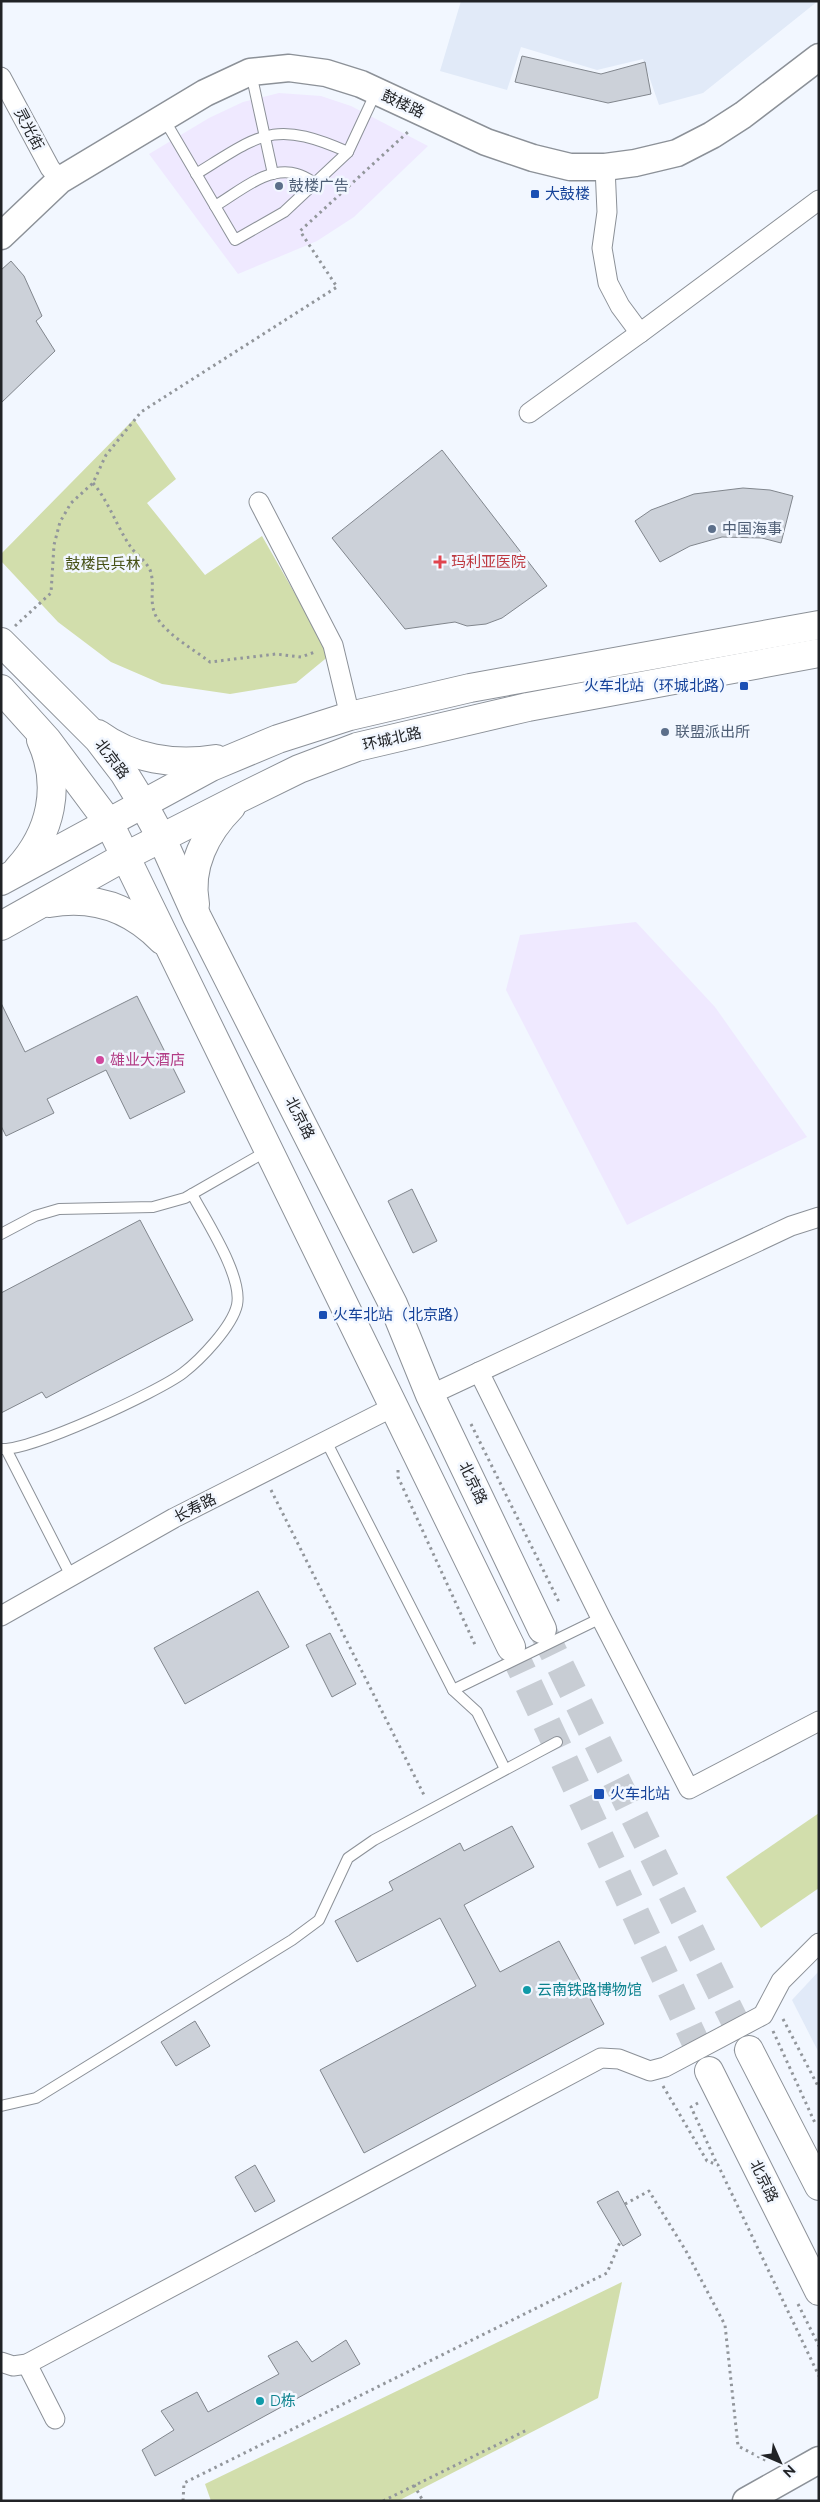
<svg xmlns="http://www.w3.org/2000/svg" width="820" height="2502" viewBox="0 0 820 2502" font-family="Raleway,'Noto Sans SC',sans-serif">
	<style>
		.commercial { fill: #efe9ff }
		.built { fill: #e1eaf8 }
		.green { fill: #d2deac }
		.building { fill: #ccd1d9; stroke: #81868d }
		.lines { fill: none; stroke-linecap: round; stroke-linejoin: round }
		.primary-tunnel { stroke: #c8cdd4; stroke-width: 28; stroke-dasharray: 28 14; stroke-linecap: butt }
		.lane-casing { stroke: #8c9198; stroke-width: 12 }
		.street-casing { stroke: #8c9198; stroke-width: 21 }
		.secondary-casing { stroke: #8c9198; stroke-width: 29 }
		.primary-casing { stroke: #8c9198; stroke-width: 30 }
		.path { stroke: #92969b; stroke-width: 3; stroke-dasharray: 2.5 4; stroke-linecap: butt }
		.lane { stroke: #fff; stroke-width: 10 }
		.street { stroke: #fff; stroke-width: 19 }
		.secondary { stroke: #fff; stroke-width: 26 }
		.primary { stroke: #fff; stroke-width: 28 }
		.service-dot { fill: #5c6f8a; stroke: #f2f7ff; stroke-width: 2 }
		.transit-dot { fill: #1a4fb4; stroke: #f2f7ff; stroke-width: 2 }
		.health-dot { fill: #e0444e; stroke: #f2f7ff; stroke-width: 2 }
		.hotel-dot { fill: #d1479c; stroke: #f2f7ff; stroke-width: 2 }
		.culture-dot { fill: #0f9aa8; stroke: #f2f7ff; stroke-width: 2 }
		.labels { text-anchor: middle; stroke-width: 5; stroke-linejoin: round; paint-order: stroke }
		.street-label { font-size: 15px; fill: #212326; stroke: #f2f7ff }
		.service-label { font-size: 15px; fill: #4e5e75; stroke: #f2f7ff; text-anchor: start }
		.transit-label { font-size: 15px; fill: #164399; stroke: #f2f7ff; text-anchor: start }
		.health-label { font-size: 15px; fill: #be3a42; stroke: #f2f7ff; text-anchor: start }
		.park-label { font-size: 15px; fill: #465116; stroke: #f2f7ff }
		.hotel-label { font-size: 15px; fill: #b23c85; stroke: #f2f7ff; text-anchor: start }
		.culture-label { font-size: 15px; fill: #0d838f; stroke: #f2f7ff; text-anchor: start }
	</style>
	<rect width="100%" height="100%" fill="#f2f7ff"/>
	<g class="commercial">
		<path d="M279,93L321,96L351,106L428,146L354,217L317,241L238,274L149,154L209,118L243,102Z"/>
		<path d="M636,922L715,1007L807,1137L627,1225L506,990L520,935Z"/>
	</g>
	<g class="built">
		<path d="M461,1H818L703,93L659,105L643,59L597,70L521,47L507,90L440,71Z"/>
		<path d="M819,1971V2053L792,2000Z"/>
	</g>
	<g class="green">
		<path d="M134,419L176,479L147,503L205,575L262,536L330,655L296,683L230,694L162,684L111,662L58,622L1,561V554Z"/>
		<path d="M819,1813V1888L761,1928L726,1877Z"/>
		<path d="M622,2282L598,2398L398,2501H211L205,2484Z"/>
	</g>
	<g class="building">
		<path d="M522,56L601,74L645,62L651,94L608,103L515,82Z"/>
		<path d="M11,261L24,276L42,316L36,321L55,351L1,403V270Z"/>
		<path d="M442,450L547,586L502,618L486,624L467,626L455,622L405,629L332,538Z"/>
		<path d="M743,488L770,490L793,496L781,543L762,538L722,537L690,546L660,562L635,521L651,510L694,494Z"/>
		<path d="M137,996L185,1092L130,1119L106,1070L47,1099L54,1113L6,1136L1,1126V1003L25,1052Z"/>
		<path d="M412,1189L437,1241L413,1253L388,1201Z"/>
		<path d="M140,1220L193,1320L46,1398L42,1392L1,1413V1293Z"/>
		<path d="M258,1591L289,1647L185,1704L154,1648Z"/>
		<path d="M330,1633L356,1684L332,1697L306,1645Z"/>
		<path d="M512,1826L534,1867L464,1905L500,1972L559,1941L604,2024L364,2153L320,2070L476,1986L440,1918L357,1962L335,1921L393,1890L389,1882L460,1843L464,1851Z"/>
		<path d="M195,2021L210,2046L176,2066L161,2042Z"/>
		<path d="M255,2165L275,2201L255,2212L235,2177Z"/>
		<path d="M618,2191L641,2235L623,2246L597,2202Z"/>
		<path d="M346,2340L360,2364L155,2476L142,2450L174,2430L161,2411L197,2392L208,2412L279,2374L268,2356L297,2341L312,2362Z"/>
	</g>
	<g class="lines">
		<g class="primary-tunnel">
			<path d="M542,1629L749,2050"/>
			<path d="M511,1647L709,2071"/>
		</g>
		<defs>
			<g id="lane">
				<path d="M251,73L273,174"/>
				<path d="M164,119L235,240L284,212L348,152L376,92"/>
				<path d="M196,174C261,134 273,119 348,152"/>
				<path d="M215,206C239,192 268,165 297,174C304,176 310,180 315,183"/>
				<path d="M1,1234L35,1216L59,1209L153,1207L185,1198L267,1151"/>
				<path d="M326,1441L453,1690L477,1712L505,1769"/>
				<path d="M1,1449C29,1452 158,1392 183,1373C200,1360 232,1327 237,1305C243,1276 206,1221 192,1194"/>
				<path d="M6,1449L71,1576"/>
				<path d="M453,1690L601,1618"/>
				<path d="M1,2106L36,2098L292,1940L319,1920L348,1858L374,1840L557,1742"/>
			</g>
			<g id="street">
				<path d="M1,77L50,168L60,180"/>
				<path d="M605,167L607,212L602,248L608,283L620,306L640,333L819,200"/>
				<path d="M529,413L640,333"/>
				<path d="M259,502L333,645L350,716"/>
				<path d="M479,1372L601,1618L689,1789L819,1721"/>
				<path d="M430,1395L791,1226L819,1217"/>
				<path d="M1,1616L174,1518L393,1407"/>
				<path d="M1,2362L13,2366L27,2364L601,2058L619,2059L650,2071L665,2067L763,2015L781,1981L819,1943"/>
				<path d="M27,2364L55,2419"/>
			</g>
			<g id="secondary">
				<path d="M1,236L60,180L205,93L250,72L289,68L326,73L361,84L486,142L533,158L570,167H605L635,163L677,153L712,135L743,115L819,57"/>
				<path d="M746,2501L819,2460"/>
			</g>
			<g id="primary">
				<path d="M1,642L98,739L124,773L143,804L162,839L197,917L393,1304L430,1395L542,1629"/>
				<path d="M1,689L47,740L109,823L511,1647"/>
				<path d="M98,734C132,759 175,766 216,759"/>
				<path d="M18,869C51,833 62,786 41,740"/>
				<path d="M1,881L211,767L278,739L350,716L470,688L819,625"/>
				<path d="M49,903C93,895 131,908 162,940"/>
				<path d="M195,904C188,867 206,832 231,807"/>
				<path d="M1,926L126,856L240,798L299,769L357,747L528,707L819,653"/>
				<path d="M749,2050L819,2186"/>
				<path d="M709,2071L819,2291"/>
			</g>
		</defs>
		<use href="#lane" class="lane-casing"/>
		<use href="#street" class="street-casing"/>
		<use href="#secondary" class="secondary-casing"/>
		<use href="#primary" class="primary-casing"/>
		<g class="path">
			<path d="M93,483C109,502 116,525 130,546C135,554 149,563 151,573C155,588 148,603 157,618C169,636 193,649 210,662L276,654L301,657L315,652"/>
			<path d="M15,626L51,593L54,545L60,522L71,503L93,483L106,455L141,412L337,287L300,231L409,131"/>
			<path d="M471,1424L560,1604"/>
			<path d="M398,1470V1477L476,1647"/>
			<path d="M271,1490L425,1797"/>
			<path d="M783,2019L819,2088"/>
			<path d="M773,2031L815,2123"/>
			<path d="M663,2086L707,2161L718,2165L819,2376"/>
			<path d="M698,2103L691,2107L717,2164"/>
			<path d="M625,2204L649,2191L686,2251L725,2325L738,2446L767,2461"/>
			<path d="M798,2304L819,2346"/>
			<path d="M414,2485L423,2501"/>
			<path d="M183,2501L184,2483L607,2273L620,2242"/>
			<path d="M383,2501L527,2430"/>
		</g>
		<use href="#lane" class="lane"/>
		<use href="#street" class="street"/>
		<use href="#secondary" class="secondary"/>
		<use href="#primary" class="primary"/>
	</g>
	<g class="service-dot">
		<circle cx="279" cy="186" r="5"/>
		<circle cx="712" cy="529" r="5"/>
		<circle cx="665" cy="732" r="5"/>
	</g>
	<g class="transit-dot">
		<rect x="530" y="189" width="10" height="10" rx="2.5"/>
		<rect x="739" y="681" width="10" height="10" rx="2.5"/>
		<rect x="318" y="1310" width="10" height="10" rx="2.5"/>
		<rect x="593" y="1788" width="12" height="12" rx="2.5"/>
	</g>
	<path class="health-dot" d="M437.5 554.5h5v5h5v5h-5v5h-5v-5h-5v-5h5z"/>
	<circle class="hotel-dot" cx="100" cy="1060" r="5"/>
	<g class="culture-dot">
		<circle cx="527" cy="1990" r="5"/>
		<circle cx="260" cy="2401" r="5"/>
	</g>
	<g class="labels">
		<g class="street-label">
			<text transform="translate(403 104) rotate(25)" y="5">鼓楼路</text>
			<text transform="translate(29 129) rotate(62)" y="5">灵光街</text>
			<text transform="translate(392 739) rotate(-13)" y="5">环城北路</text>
			<text transform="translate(112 759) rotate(53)" y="5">北京路</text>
			<text transform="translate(300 1118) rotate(63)" y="5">北京路</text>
			<text transform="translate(473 1483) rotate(64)" y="5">北京路</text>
			<text transform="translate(195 1508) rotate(-27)" y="5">长寿路</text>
			<text transform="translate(764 2181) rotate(64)" y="5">北京路</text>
		</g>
		<g class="service-label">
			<text x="289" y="191">鼓楼广告</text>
			<text x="722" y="534">中国海事</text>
			<text x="675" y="737">联盟派出所</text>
		</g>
		<g class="transit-label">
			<text x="545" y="199">大鼓楼</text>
			<text x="734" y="691" text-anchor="end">火车北站（环城北路）</text>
			<text x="333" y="1320">火车北站（北京路）</text>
			<text x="610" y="1799">火车北站</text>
		</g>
		<g class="health-label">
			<text x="451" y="567">玛利亚医院</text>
		</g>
		<g class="park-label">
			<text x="103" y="569">鼓楼民兵林</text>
		</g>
		<g class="hotel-label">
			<text x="110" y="1065">雄业大酒店</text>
		</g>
		<g class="culture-label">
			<text x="537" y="1995">云南铁路博物馆</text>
			<text x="270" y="2406">D栋</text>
		</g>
	</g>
	<rect width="820" height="2502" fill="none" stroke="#212326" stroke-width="5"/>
	<g transform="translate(780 2462) rotate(135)" stroke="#f2f7ff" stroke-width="4" paint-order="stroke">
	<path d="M0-4L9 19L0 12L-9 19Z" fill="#212326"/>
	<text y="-8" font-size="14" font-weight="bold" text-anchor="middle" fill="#212326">N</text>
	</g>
</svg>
